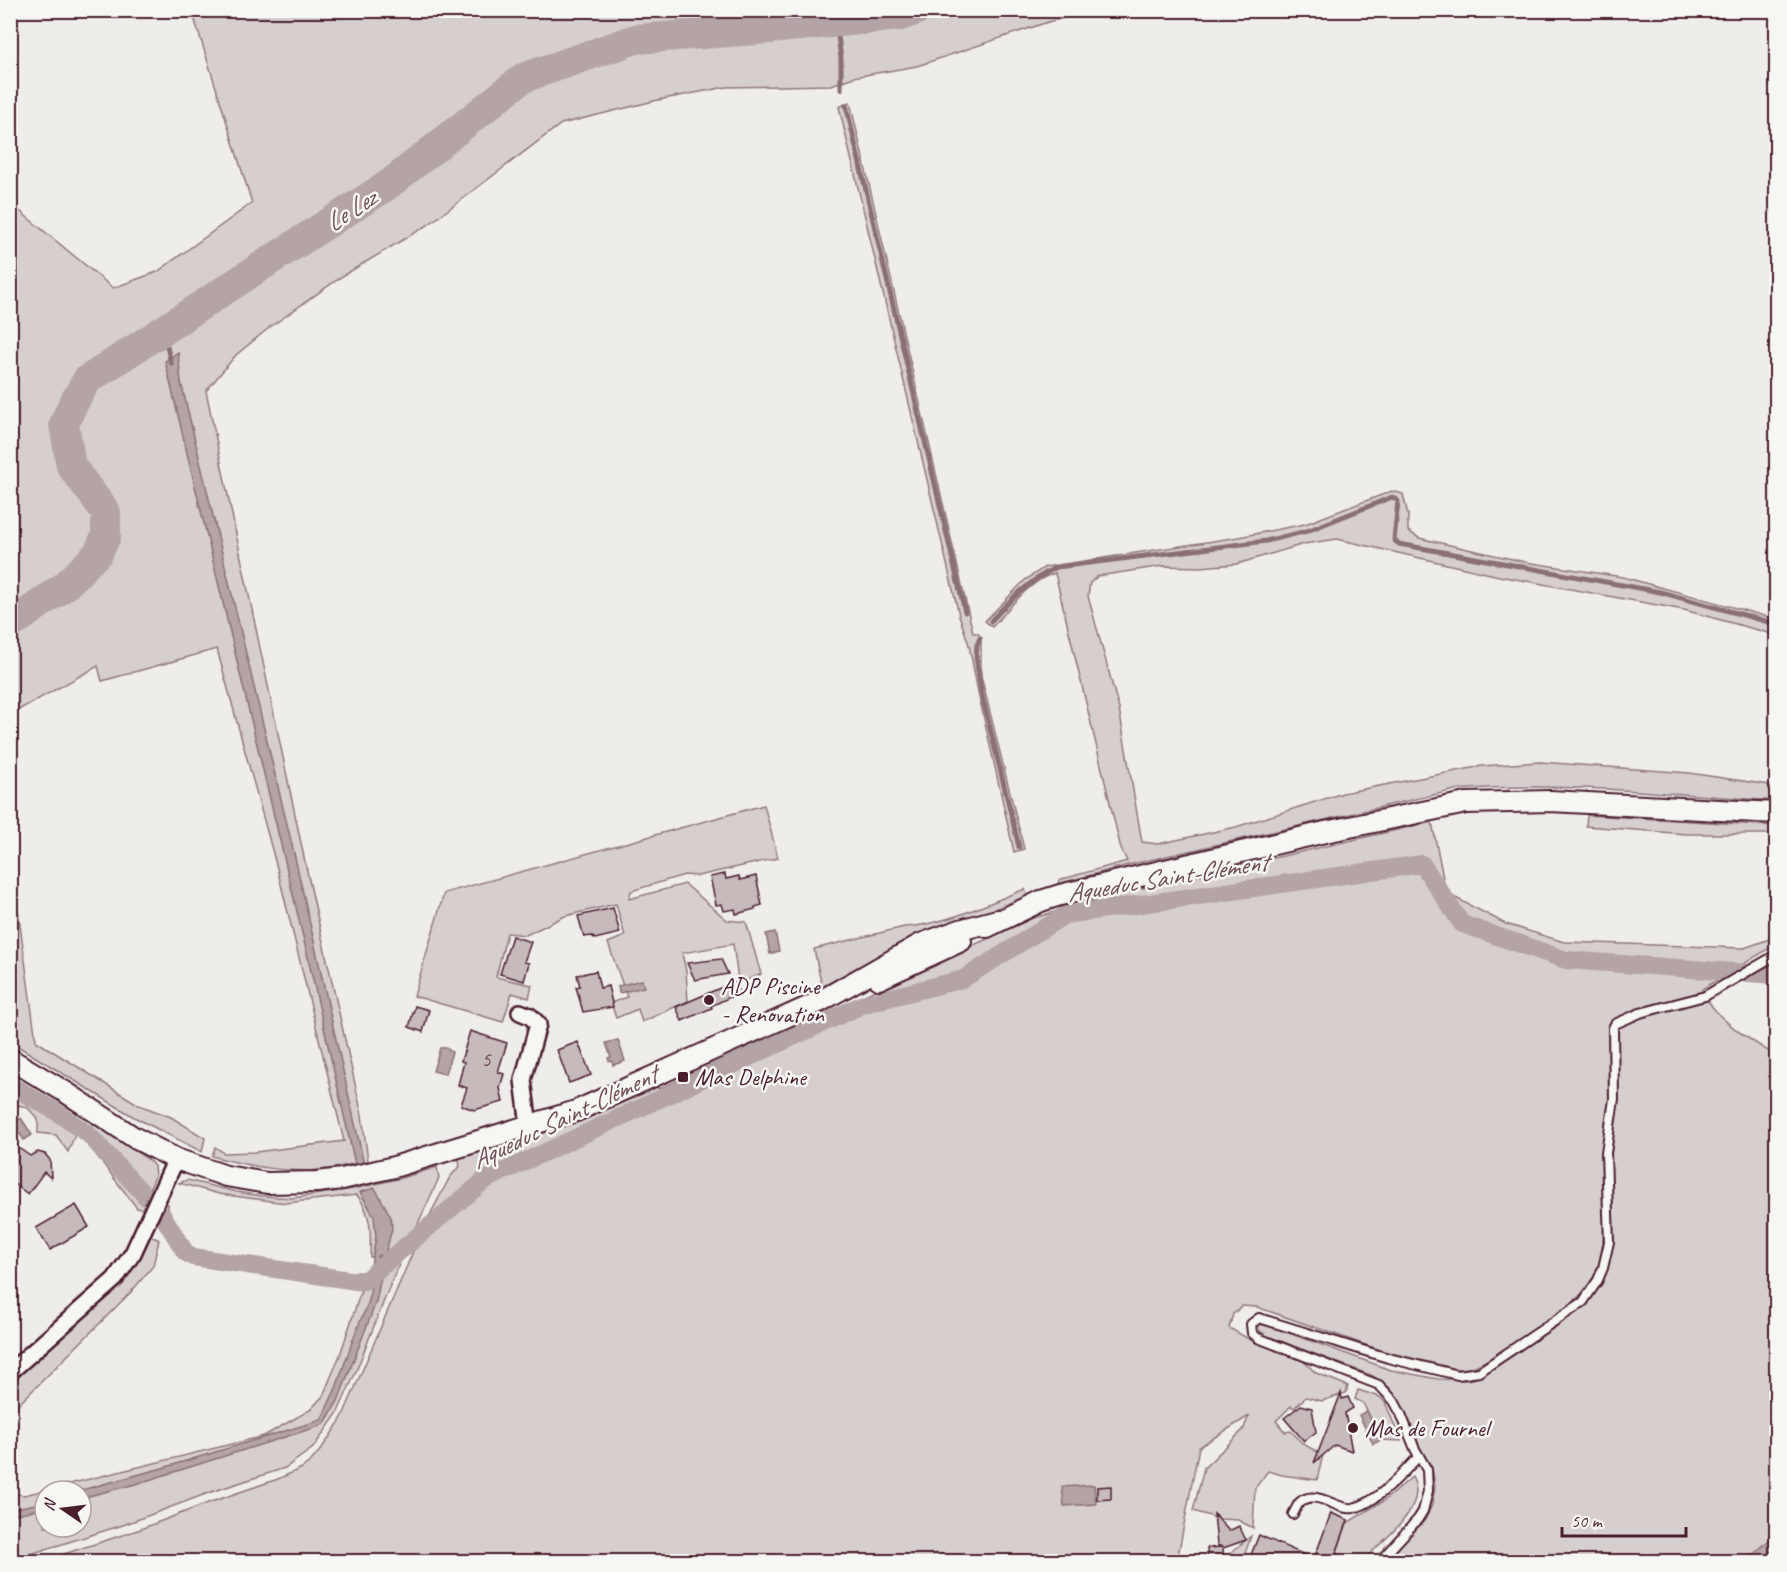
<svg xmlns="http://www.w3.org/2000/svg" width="1787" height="1572" viewBox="0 0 1787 1572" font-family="Caveat,sans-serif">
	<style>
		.green { fill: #d7cfce; stroke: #90777c; stroke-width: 1.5; fill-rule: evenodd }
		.water { fill: #b4a4a5; stroke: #8a6f74; stroke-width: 1.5 }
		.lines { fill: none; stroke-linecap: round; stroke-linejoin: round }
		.stream { stroke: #8a6f74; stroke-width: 5 }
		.canal { stroke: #b4a4a5; stroke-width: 18 }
		.river { stroke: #b4a4a5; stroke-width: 30 }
		.building { fill: #c6babb; stroke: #4a1f2b; stroke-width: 1.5 }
		.service-casing { stroke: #4a1f2b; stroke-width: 12 }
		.minor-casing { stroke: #4a1f2b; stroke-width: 20 }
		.tertiary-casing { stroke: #4a1f2b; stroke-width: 24 }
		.service { stroke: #f6f6f2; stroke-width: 8 }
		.minor { stroke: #f6f6f2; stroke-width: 15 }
		.tertiary { stroke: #f6f6f2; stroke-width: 20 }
		.poi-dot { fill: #4a1f2b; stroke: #f6f6f2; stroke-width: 2 }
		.labels { text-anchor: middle; stroke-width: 5; stroke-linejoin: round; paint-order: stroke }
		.number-label { font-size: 21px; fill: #69464f }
		.poi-label { font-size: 24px; fill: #4a1f2b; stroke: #f6f6f2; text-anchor: start }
		.water-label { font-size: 26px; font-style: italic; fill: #6f4e56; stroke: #f6f6f2 }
	</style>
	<rect width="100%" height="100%" fill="#efedea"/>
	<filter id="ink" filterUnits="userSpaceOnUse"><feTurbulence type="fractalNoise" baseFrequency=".0167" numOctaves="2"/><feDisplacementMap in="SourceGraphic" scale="12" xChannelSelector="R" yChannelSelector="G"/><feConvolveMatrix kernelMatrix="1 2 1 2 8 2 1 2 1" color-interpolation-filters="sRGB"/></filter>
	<g filter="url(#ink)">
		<g class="green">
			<path d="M192,11H1090L1048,22L917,66L854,77L831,85L726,87L658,100L561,124L428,225L344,275L270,327L236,355L206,391L305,862L362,1115L368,1161C353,1163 338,1168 322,1170C286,1173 247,1166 212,1156L215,1147L224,1153L255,1152L344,1141L277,868L217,649L102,681L98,666L11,714L10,203L113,288L157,272L252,203Z"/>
			<path d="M850,102L973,633H978L981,638V676L1024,849L1014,852L978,692L969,645L959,615L839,107Z"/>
			<path d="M1392,491L1403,494L1408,515V531L1419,538L1525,562L1623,577L1776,619V635L1684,610L1499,576L1337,539L1304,544L1237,564L1200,567L1163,566L1098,576L1090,583L1088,596L1119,709L1142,842L1158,844L1236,827L1343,793L1482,766L1540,762L1689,773L1776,786V801C1670,794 1562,781 1455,790L1128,865L1058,884L1059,880L1127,861L1121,849L1055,573C1030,580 1010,608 992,627L985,621L1025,580L1045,567L1239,537L1305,524Z"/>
			<path d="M764,805L778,858L698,876L684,875L631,891L629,899L685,884L727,920L746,922L761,974L748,980L738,979L733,944L682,953L686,971L688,1001L642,1022L638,1009L616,1018L611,1003L627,997L608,943L625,936L616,904L565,916L526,935L507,933L496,977L532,985L529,998L512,993L503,1022L414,996L444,893Z"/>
			<path d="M1587,815L1776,826V834H1686L1586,826Z"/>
			<path d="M1432,822L1446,893L1506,924L1564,942L1744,948L1767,940L1776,932V943L1770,948L1702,989C1713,1019 1751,1040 1776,1056V1561H1386L1425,1520L1432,1505L1435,1487L1432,1468L1420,1448L1401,1404L1389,1387L1373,1376L1267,1336L1259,1330V1325L1264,1324L1391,1370L1438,1379L1468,1380L1477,1378L1581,1307L1601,1285L1608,1269L1612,1243L1613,1200L1604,1201C1604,1227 1605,1259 1591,1282C1576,1307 1504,1353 1475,1366C1469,1369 1464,1369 1457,1369L1383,1351L1257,1307L1242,1306L1233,1314L1229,1328L1256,1343L1300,1358L1316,1373L1348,1386L1346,1393L1322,1401L1306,1397L1294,1408L1291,1406L1276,1421L1285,1432L1291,1431L1303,1444L1323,1455L1317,1480L1282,1475L1268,1471L1255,1488L1253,1528L1238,1520L1220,1519L1193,1511L1204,1468L1243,1430L1249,1416L1199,1447L1177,1561L39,1562L138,1530L208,1503L278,1479L302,1468L312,1460L322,1448L342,1418L424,1226L450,1177L460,1166L458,1156L656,1085L659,1089L1033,918L1121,893Z"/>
			<path d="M10,852L36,1041L139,1105L171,1117L205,1138L202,1152L134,1117L11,1042Z"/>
			<path d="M1025,889L1027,896L984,913L916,935L822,987L814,949L904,927C941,926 989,903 1025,889Z"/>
			<path d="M1776,963V978L1754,976Z"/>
			<path d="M10,1068L83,1114L124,1144L149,1160L154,1166L155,1176L142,1209L137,1208L84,1139L76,1132L68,1152L56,1135L38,1133V1119L28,1108L19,1105L11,1112Z"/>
			<path d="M437,1167L439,1178L393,1278L355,1374L337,1414L313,1448L285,1468L211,1492L123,1525L11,1560V1493L24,1495L37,1492L264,1436L310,1410L323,1396L340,1355L362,1288L370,1271L383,1276L385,1257H370C371,1233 372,1214 357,1195L286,1203L219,1194L179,1183L187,1180L237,1192L262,1196L293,1198L353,1189L402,1178ZM45,1491H81V1527H45Z"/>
			<path d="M165,1204H168C169,1208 167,1214 169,1218C173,1231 184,1247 195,1253L341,1273L364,1272L360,1287L243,1272L197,1263L187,1259L178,1252L159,1222L158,1217Z"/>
			<path d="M149,1235L159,1240L153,1266L131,1292L11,1412L10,1382L116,1288L134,1266Z"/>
			<path d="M1358,1390L1380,1397L1385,1402L1401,1441L1381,1440L1363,1403L1355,1399Z"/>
			<path d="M1412,1477C1414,1481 1416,1486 1416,1490C1417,1516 1379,1544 1362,1561H1334L1347,1523L1385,1500Z"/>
			<path d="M1251,1536L1243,1559L1247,1561H1230L1228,1555Z"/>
		</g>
		<g class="water">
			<path d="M178,352L181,382L297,866L360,1146L364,1166L356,1168L305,945L165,361Z"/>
			<path d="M41,594L49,600L11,631V618Z"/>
			<path d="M775,932L779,951L770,954L766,934Z"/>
			<path d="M642,980L644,987L619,993L618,986Z"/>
			<path d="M618,1040L625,1061L613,1065L612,1061H609L608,1058L611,1057L606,1043Z"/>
			<path d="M440,1048H446L452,1052L445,1074L433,1071Z"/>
			<path d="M21,1118L32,1135L24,1140L13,1124Z"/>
			<path d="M375,1188L391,1217L392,1229L384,1259L370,1271L376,1237L374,1216L360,1192Z"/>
			<path d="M383,1267L376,1302L338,1401L325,1423L320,1426L136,1484L81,1498V1491H78L166,1467L321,1420L336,1388L356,1331L369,1301L372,1277Z"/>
			<path d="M1367,1411L1381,1440L1373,1444L1359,1415Z"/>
			<path d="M1094,1485L1096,1504L1064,1506L1062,1487Z"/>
			<path d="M45,1502V1508L11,1515V1509Z"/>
			<path d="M1776,1534V1547L1760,1561H1746Z"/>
		</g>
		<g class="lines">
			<g class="stream">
				<path d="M836,22L841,58V89"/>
				<path d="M846,105L965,612"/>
				<path d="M163,330L171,363"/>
				<path d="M991,621C1010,600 1031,579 1057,567L1266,541L1307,531L1392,497L1398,501L1394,540L1399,544L1660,592L1776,624"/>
				<path d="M980,638L977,645L976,657L981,691L1019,847"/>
				<path d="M376,1278L379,1257"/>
			</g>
			<path class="canal" d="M10,1085L58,1113L89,1135L161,1213L185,1252L193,1257L363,1282L485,1180L864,1004L963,979L1065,915L1422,864L1462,924L1566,960L1776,975"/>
			<path class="river" d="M10,625L65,586L98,553L106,536V512L71,466L64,424L72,406L87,380L277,256L388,185L523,78L636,39L769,29L900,16L917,10"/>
		</g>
		<g class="building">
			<path d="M725,874L726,879L739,876L740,880L756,876L762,905L755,907V909L736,914L735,909L724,911L722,904L716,905L710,877Z"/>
			<path d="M613,908L620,933L595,939L592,936L584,937L578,916Z"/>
			<path d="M512,936L531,942L524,962L529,963L524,981L500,974Z"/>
			<path d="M721,959L728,974L695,980L687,963Z"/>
			<path d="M596,971L600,988L608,986L613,1007L583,1012L576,987L580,986L577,975Z"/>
			<path d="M734,982L739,993L711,1006L712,1008L682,1021L676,1007Z"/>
			<path d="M415,1006L429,1010L423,1032L409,1027Z"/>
			<path d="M470,1031L507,1043L498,1072L504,1074L500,1088L503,1102L474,1110L461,1105L467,1088L458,1085L464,1062L461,1061Z"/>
			<path d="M578,1042L591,1075L569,1083L557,1050Z"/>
			<path d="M10,1142L30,1156L38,1152L45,1154L50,1160L51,1178L44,1172L28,1194L10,1181Z"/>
			<path d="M76,1205L89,1227L50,1250L36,1228Z"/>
			<path d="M1341,1393L1342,1399L1348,1397L1353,1408L1345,1413L1352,1451L1335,1445L1314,1463Z"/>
			<path d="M1301,1405L1312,1408L1316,1432L1304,1441L1284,1418Z"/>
			<path d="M1111,1486V1499L1097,1500V1487Z"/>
			<path d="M1331,1513L1348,1520L1333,1562H1248L1259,1535L1314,1559Z"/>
			<path d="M1214,1514L1229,1531L1239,1526L1246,1540L1223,1548L1224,1562H1208L1207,1548L1222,1547L1217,1545Z"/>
		</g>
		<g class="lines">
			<defs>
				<g id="service">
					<path d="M1293,1514C1295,1511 1297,1505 1300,1502C1316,1488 1337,1511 1353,1508C1376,1504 1403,1473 1419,1456"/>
					<path d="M1379,1562L1418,1519L1423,1511L1428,1491L1427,1470L1415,1449L1401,1414L1394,1401L1379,1385L1258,1338L1252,1333L1251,1324L1259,1318L1388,1358L1458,1375L1479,1372L1583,1302L1598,1280L1603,1268L1609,1242L1606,1153L1614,1099L1613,1028L1615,1024L1640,1013L1705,996L1776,955"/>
				</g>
				<g id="minor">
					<path d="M520,1012L530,1016L538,1024L523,1080L529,1126"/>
					<path d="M10,1372L115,1279L133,1253L176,1159"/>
				</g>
				<g id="tertiary">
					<path d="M987,927L1041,901L1060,895L1325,832L1466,803L1550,801L1776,813"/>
					<path d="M879,979L961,941"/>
					<path d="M10,1059L67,1093L135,1138L176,1159L226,1176L267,1183L317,1182L342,1179L394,1167L576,1111L819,1002L921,944L960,930L997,920"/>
				</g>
			</defs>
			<use href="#service" class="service-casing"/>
			<use href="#minor" class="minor-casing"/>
			<use href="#tertiary" class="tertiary-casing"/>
			<use href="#service" class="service"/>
			<use href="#minor" class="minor"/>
			<use href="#tertiary" class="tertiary"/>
		</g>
	</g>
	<g class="poi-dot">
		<circle cx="709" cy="1000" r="6"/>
		<rect x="677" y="1071" width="12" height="12" rx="3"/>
		<circle cx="1353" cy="1428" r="6"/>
	</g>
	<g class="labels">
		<g class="number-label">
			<text x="486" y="1066">5</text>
		</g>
		<g class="poi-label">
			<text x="721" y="994">ADP Piscine<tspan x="721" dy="28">- Renovation</tspan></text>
			<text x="695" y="1085">Mas Delphine</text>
			<text x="1365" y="1436">Mas de Fournel</text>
		</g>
		<g class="water-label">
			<text transform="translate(350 210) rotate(-33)" y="9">Le Lez</text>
			<text transform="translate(1167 877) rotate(-9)" y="9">Aqueduc Saint-Clément</text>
			<text transform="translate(564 1117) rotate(-26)" y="9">Aqueduc Saint-Clément</text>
		</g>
	</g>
	<rect width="1787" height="1572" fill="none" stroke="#f6f6f2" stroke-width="36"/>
	<rect x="18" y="18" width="1751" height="1536" fill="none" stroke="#4a1f2b" stroke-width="2" filter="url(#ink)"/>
	<g transform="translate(63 1509) rotate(284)"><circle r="28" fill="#f6f6f2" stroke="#b1a0a2" stroke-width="1.5"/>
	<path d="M0-4.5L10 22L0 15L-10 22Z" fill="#4a1f2b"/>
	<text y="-9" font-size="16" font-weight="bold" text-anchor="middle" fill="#4a1f2b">N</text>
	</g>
	<path d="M1562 1527v9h124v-9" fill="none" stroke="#4a1f2b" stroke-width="3"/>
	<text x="1571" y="1527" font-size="18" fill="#4a1f2b" stroke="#f6f6f2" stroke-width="4.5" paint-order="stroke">50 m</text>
</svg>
